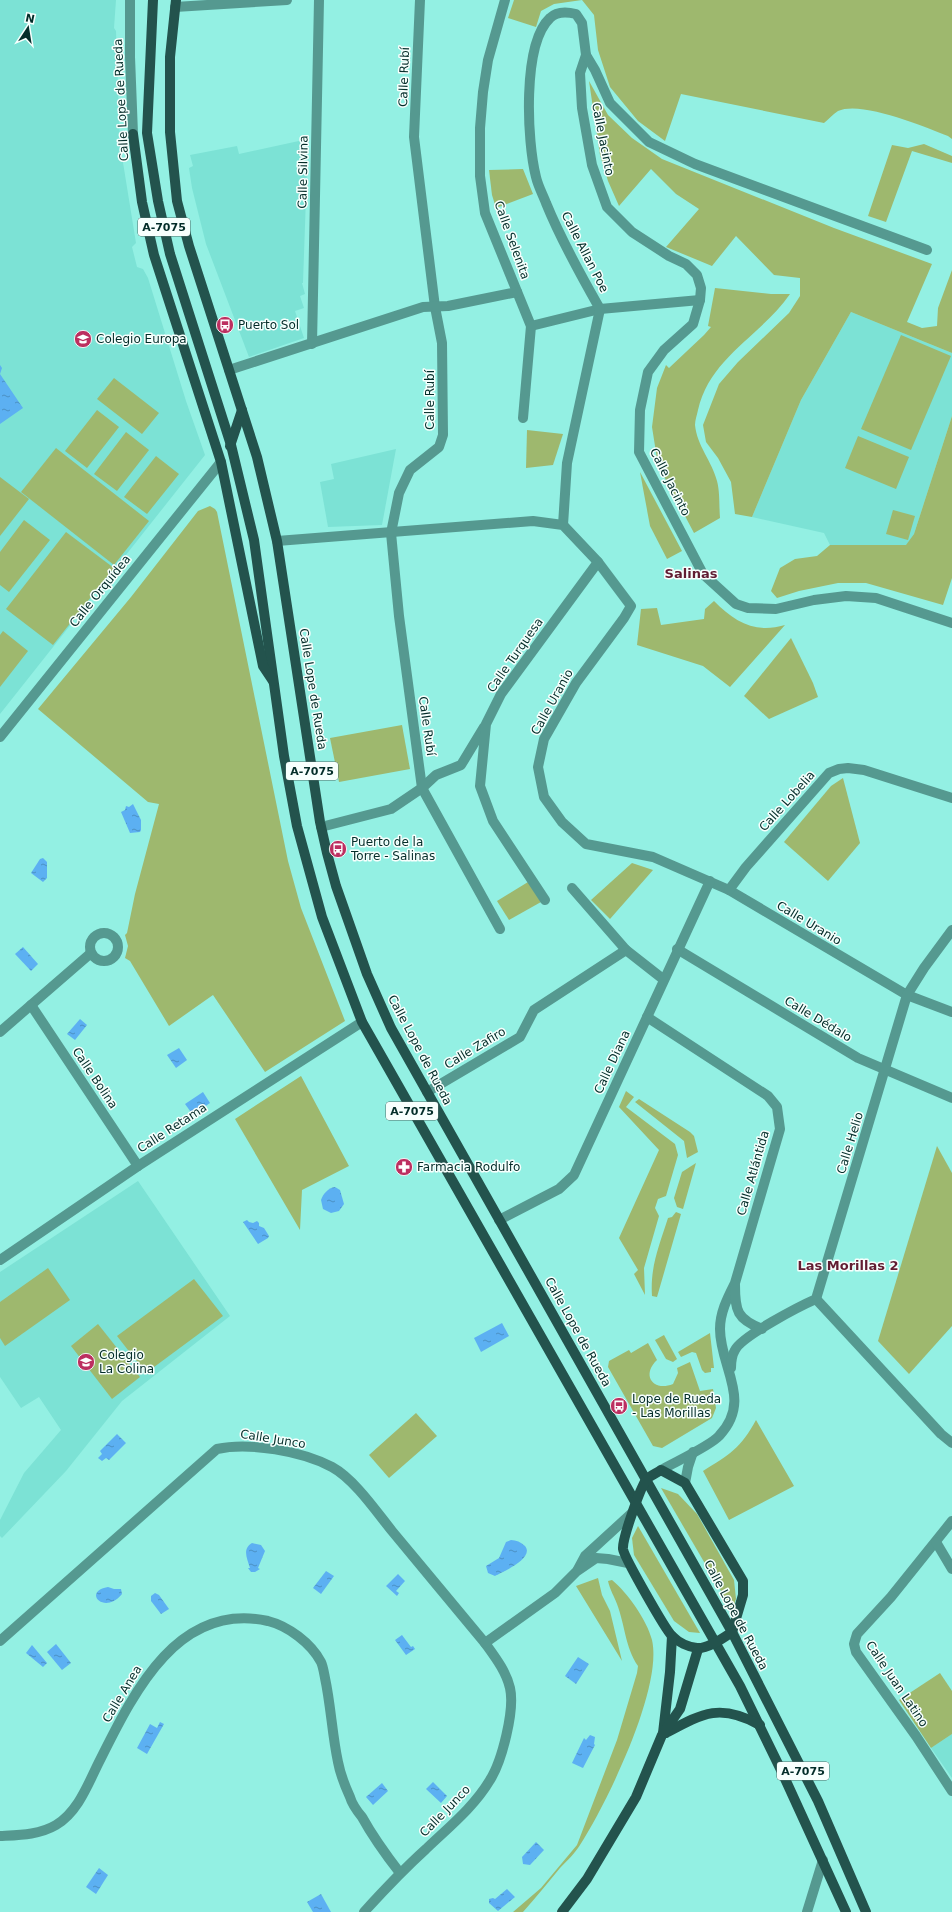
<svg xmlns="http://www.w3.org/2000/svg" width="952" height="1912" viewBox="0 0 952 1912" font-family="'DejaVu Sans',sans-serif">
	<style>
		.built { fill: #7ce2d5 }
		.green { fill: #9eb86e }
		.water { fill: url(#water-ripples) }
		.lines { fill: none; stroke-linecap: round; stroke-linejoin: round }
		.pedestrian { stroke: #559990; stroke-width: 10 }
		.minor { stroke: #559990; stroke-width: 10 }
		.tertiary { stroke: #559990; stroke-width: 10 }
		.primary { stroke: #23534d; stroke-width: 10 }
		.labels { text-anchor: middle; stroke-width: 3; stroke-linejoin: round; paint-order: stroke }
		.shield { fill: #f7fffd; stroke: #4c6c69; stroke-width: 1 }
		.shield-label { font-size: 11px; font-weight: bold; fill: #032d29 }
		.street-label { font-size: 12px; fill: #032d29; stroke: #f7fffd }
		.poi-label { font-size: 12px; fill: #032d29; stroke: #f7fffd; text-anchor: start }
		.neighbourhood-label { font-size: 13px; font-weight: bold; fill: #611d32; stroke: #f7fffd }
	</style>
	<defs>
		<pattern id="water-ripples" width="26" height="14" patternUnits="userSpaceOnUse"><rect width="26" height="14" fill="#5cb0f2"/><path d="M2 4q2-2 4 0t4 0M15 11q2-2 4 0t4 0" fill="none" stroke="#4a90c4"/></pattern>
	</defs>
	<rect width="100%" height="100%" fill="#93f0e3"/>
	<g class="built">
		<path d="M0,0H116L114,28L116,31L120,144L136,243L132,247L137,267L143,269L148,278L186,401L205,455L0,714Z"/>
		<path d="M308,139L303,283H302L305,294L300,296L304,308L295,311L304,338L249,357L206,244L192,188L189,168L193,166L190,155L237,146L239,154Z"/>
		<path d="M851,312L952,353V416L914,534L906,546L830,545L824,533L752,517L801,400Z"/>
		<path d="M396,449L382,525L328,527L320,482L334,479L331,464Z"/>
		<path d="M138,1181L230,1316L122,1401L66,1471L2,1538L0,1536V1520L24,1473L61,1430L39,1397L21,1408L0,1377V1272Z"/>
		<path d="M952,1734V1778L931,1748Z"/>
	</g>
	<g class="green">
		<path d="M514,0H952V139L948,136C925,127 861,100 838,111C833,114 828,120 824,123L681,94L665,141L638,121L610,87L598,50L594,15L582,0L554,4L541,11L536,27L508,18Z"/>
		<path d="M589,81L608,115L632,138L662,159L834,228L932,264L907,322L922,328L937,326L938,308L952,270V353L851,312L801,400L752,517L735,514L731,482L718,458L706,442L703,425L719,384L738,362L789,313L800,296V278L774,275L736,236L712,266L666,247L699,209L676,194L651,169L619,206L608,181L600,155Z"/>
		<path d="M924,144L952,156V163L912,151L886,222L868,216L892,145L908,148Z"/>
		<path d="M523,169L533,194L496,208L492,195L489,170Z"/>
		<path d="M715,288L771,294H790C761,336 710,357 698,410C697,415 695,420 695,425C697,446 712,461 717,481C720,492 719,506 720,518L694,533L658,465L652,427L657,388L666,365L669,368L704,335L711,327L708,326Z"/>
		<path d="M901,335L951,356L911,450L861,429Z"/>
		<path d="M114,378L159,413L142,434L97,399Z"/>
		<path d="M97,410L119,427L87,468L65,451Z"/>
		<path d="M952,416V578L943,605L866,583H838L799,591L777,598L771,591L780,568L795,559L817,556L830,545H906L914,534Z"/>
		<path d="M527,430L563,434L553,465L526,468Z"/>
		<path d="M126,432L149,450L117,491L94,474Z"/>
		<path d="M858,436L909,457L896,489L845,468Z"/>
		<path d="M56,448L149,521L114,565L21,492Z"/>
		<path d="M156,456L179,474L147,514L124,497Z"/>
		<path d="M640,472L682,551L667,559L650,526Z"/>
		<path d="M0,477L29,499L0,536Z"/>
		<path d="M210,506L215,509L217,512L288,861L301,908L345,1021L265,1072L213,995L169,1026L130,961L125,958L128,946L125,935L127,933L135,894L159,804L148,802L38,709L131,597L198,511Z"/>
		<path d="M893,510L915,516L908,540L886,534Z"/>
		<path d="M24,520L50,540L9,592L0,585V552Z"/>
		<path d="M66,532L114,568L53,645L6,609Z"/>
		<path d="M714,601C735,622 755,634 785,625L730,687L703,666L637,645L641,609L657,608L661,625L704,619L705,609Z"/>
		<path d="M3,631L28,651L0,687V635Z"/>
		<path d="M791,638L813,683L818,697L769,719L744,696Z"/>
		<path d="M402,725L410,769L339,782L330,738Z"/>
		<path d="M843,778L860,843L828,881L784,842L831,786Z"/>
		<path d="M632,863L653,870L610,919L591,900Z"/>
		<path d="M528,882L541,902L509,920L497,901Z"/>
		<path d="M301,1076L349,1166L302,1190L300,1230L235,1119Z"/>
		<path d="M626,1091L634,1097L626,1107L675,1144L678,1155L666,1196L658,1199L655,1208L659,1216L644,1268L645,1295L634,1274L638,1270L619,1238L659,1150L619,1107Z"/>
		<path d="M639,1099L690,1132L694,1136L698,1152L687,1158L684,1141L635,1102Z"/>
		<path d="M937,1146L952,1173V1326L909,1374L878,1341Z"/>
		<path d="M696,1163L683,1209L677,1207L674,1198L682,1172Z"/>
		<path d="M676,1212L681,1214L657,1297L652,1296C650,1267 659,1246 668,1218L672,1217Z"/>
		<path d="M48,1268L70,1300L5,1346L0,1338V1302Z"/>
		<path d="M194,1279L223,1316L146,1373L117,1336Z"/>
		<path d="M98,1324L140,1377L112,1399L71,1346Z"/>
		<path d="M710,1333L714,1368H711V1372L705,1373L702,1370L696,1353L692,1352L681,1357L678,1352Z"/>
		<path d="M664,1335L677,1359L673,1362L666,1359L655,1340Z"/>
		<path d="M648,1343L657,1360C641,1375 653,1392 673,1384L678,1373L677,1368L690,1362L700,1391L713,1389L716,1408L712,1418L662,1448L653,1446L608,1367L609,1361L629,1350L631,1353Z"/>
		<path d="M416,1413L437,1436L389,1478L369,1455Z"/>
		<path d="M756,1420L794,1486L729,1520L703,1471C729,1455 741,1448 756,1420Z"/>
		<path d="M661,1488L678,1494L697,1514L734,1580L736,1599L732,1610Z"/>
		<path d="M638,1526L700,1633L689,1632L674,1621L634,1555L632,1538Z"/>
		<path d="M598,1578L602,1595L610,1611L622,1661L576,1586Z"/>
		<path d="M612,1580C627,1592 647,1620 652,1640C663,1688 607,1803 580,1845C575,1853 567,1861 560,1868C548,1883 536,1897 523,1912H513L541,1888L577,1845L617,1740L637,1673L638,1666C625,1647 625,1625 617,1604C614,1596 610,1590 608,1581Z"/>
		<path d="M940,1673L952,1691V1734L931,1748L899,1700Z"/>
	</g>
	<g class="water">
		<path d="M0,365L2,368L0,374L23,408L0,424Z"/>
		<path d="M133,804L141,820V830L140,832L130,833L121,812L125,810L126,806L129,807Z"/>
		<path d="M43,858L47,862V878L43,882L31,873L40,859Z"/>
		<path d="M23,947L38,964L31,971L15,954Z"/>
		<path d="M80,1019L87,1025L75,1040L67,1034Z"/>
		<path d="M179,1048L187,1060L176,1068L167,1055Z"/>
		<path d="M203,1092L210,1103L193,1115L185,1104Z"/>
		<path d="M335,1187L340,1190L344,1204L339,1211L331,1213L323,1209L321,1200C323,1194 328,1188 335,1187Z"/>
		<path d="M247,1220L249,1222L253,1223L257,1221L259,1223V1226L264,1228L269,1236L268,1238L258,1244L243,1222Z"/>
		<path d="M502,1323L509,1336L481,1352L474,1338Z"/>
		<path d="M117,1434L126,1443L109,1460L106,1458L102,1461L98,1458L102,1454L100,1451Z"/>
		<path d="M511,1540C516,1540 521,1542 525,1546C535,1558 503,1572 495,1576L488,1573L486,1566L499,1558L506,1542Z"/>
		<path d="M252,1543L261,1545L265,1551L258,1568L260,1569L255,1572H251L248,1568H250C247,1558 242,1549 252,1543Z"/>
		<path d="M326,1571L334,1576L321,1594L313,1588Z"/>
		<path d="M398,1574L405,1581L396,1591L399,1593L397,1596L386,1586Z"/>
		<path d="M108,1587L114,1589H121L122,1594C104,1616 82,1591 108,1587Z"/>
		<path d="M155,1593L159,1595L169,1609L161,1614L151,1601V1596Z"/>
		<path d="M402,1635L411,1647L413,1646L415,1649L406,1655L395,1640Z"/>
		<path d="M56,1644L71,1663L62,1670L47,1652Z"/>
		<path d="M32,1645L47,1663L43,1667L26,1653Z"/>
		<path d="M578,1657L589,1664L576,1684L565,1676Z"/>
		<path d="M160,1722L164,1724L147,1754L137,1748L150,1724L157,1728Z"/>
		<path d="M590,1735L595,1737L594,1744L595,1745L583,1768L572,1763L584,1738L586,1740Z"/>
		<path d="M433,1782L447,1796L441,1803L426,1789Z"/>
		<path d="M382,1783L388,1791L373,1805L366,1797Z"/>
		<path d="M536,1842L544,1850L530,1865L523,1864L522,1857Z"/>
		<path d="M99,1868L108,1875L96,1894L86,1887Z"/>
		<path d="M507,1889L515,1897L498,1911L489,1903V1899L493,1898L495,1899Z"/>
		<path d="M321,1894L331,1912H313L307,1902Z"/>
	</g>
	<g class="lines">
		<path class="pedestrian" d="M677,949L858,1058L952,1098"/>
		<g class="minor">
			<path d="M130,0V57L133,134"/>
			<path d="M420,0L414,137L435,307L442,343L443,435L439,447L410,470L399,493L391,533L399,616L422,788L500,929"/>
			<path d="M505,0L488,60L483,92L480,128V176L485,213L531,326L523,418"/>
			<path d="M175,7L287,0"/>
			<path d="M586,55L580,73L582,108L592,165L607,207L632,232L669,256L686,264L697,275L701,288L700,300L693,324L664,350L648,372L640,410L639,452L703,574L736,604L748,608L776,609L814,600L846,596L876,598L952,623"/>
			<path d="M531,326L600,309L700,300"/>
			<path d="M312,344L319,0"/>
			<path d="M229,370L423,307L448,306L517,292"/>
			<path d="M563,525L567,463L600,309C580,274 561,240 546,203C543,195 538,186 536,177C527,142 522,44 550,18C557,11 568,12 576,14L582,23L586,55L595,70L610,103L649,142L695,164L927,250"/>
			<path d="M277,541L533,521L563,525L598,562L631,606L624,618L576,683L544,739L538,767L544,797L562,822L586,844L653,857L729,890L907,995L952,1012"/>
			<path d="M321,827L391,809L422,788L436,775L461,765L484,727"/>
			<path d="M572,888L626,950L663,979"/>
			<path d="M729,890L746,867L829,773L839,769L848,768L864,770L952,798"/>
			<path d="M545,900L493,821L480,786L486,724L501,694L598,562"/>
			<circle cx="104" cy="947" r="14"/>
			<path d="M31,1005L91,953"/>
			<path d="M647,1017L768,1096L777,1107L780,1129L735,1283C728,1297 720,1312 720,1329C720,1368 753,1400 719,1436C710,1446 675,1462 661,1470"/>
			<path d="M0,1032L31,1005L138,1166"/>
			<path d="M427,1092L520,1037L534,1010L626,950"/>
			<path d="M499,1220L559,1189L574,1175L710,881"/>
			<path d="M0,1260L138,1166L362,1022"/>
			<path d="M735,1285C735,1311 737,1319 762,1329"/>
			<path d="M816,1299L941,1434L952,1443"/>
			<path d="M731,1368C731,1362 732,1355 735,1350C742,1336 800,1306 816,1299L907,995L924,968L952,930"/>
			<path d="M685,1483L688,1467L693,1452"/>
			<path d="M952,1521L891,1597L857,1634L854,1644L856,1652L916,1736L952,1791"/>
			<path d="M936,1542L952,1569"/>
			<path d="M578,1569L585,1556L632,1513"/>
			<path d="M0,1641L217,1449C249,1442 302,1451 332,1467C354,1479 376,1511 392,1531C423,1568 454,1606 485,1643C495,1657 506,1671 510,1688C515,1710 502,1761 490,1780C474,1807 449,1827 426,1849C404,1869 384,1890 364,1912"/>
			<path d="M485,1643L555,1593L577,1571L596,1558L608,1559L628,1563"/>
			<path d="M0,1836C19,1835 39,1835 56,1825C78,1812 88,1784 99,1762C133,1694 177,1601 268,1621C288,1626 311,1643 321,1662C323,1666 324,1673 325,1678C331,1706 332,1734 338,1762C340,1773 345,1786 350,1797C352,1804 357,1811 362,1817C373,1837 386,1855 400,1873"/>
			<path d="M807,1912L823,1860"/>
		</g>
		<path class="tertiary" d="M0,737L221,462"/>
		<g class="primary">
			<path d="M153,0L147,133L158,201L170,254L231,445L254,540L284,756L297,826L322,917L362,1022L740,1686L781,1770L846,1912"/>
			<path d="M176,0L170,57V132L177,201L189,246L257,457L277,541L320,822L327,853L336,886L367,974L391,1028L732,1632L818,1801L866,1912"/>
			<path d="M133,134L142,202L154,255L221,462L263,666L273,681"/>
			<path d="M230,446L242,410"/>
			<path d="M661,1470L685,1483L743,1581V1595L732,1632C723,1638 708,1649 697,1648C688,1647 678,1642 672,1636C665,1629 624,1557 623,1549C622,1539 640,1489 646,1480C649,1476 657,1473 661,1470Z"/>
			<path d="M663,1733L670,1672L672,1636"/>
			<path d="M666,1733C703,1713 720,1703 760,1725"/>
			<path d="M562,1912L587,1879L636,1797L662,1735L680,1709L698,1649"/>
		</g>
	</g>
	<defs>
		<symbol id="bus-disc" viewBox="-11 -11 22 22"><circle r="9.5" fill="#bc2f60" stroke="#f7fffd"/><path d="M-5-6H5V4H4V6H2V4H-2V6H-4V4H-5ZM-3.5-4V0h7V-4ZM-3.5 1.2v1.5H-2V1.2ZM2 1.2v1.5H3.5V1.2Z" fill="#fff"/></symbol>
		<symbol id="school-disc" viewBox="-11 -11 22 22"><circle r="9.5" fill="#bc2f60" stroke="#f7fffd"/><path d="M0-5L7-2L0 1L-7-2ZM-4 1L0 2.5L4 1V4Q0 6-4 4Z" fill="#fff"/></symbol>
		<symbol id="pharmacy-disc" viewBox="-11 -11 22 22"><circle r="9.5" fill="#bc2f60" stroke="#f7fffd"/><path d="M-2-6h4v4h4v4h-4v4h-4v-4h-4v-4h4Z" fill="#fff"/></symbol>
	</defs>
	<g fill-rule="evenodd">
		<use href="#bus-disc" x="215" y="315" width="20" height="20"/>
		<use href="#school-disc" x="73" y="329" width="20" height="20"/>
		<use href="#bus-disc" x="328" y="839" width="20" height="20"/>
		<use href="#pharmacy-disc" x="394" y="1157" width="20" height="20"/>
		<use href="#school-disc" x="76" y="1352" width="20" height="20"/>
		<use href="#bus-disc" x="609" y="1396" width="20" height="20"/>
	</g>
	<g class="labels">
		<g class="shield">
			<rect x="138" y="218" width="52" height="18" rx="3"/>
			<rect x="286" y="762" width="52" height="18" rx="3"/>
			<rect x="386" y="1102" width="52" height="18" rx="3"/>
			<rect x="777" y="1762" width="52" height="18" rx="3"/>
		</g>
		<g class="shield-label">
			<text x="164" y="231">A-7075</text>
			<text x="312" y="775">A-7075</text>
			<text x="412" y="1115">A-7075</text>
			<text x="803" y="1775">A-7075</text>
		</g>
		<g class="street-label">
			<text transform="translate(404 77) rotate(-88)" y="4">Calle Rubí</text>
			<text transform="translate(121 100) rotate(-93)" y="4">Calle Lope de Rueda</text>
			<text transform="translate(603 139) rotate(79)" y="4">Calle Jacinto</text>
			<text transform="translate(303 172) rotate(-89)" y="4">Calle Silvina</text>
			<text transform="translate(512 240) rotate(70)" y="4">Calle Selenita</text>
			<text transform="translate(585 252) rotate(63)" y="4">Calle Allan Poe</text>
			<text transform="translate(430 400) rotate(-90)" y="4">Calle Rubí</text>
			<text transform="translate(670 482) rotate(63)" y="4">Calle Jacinto</text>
			<text transform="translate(100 591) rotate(-51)" y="4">Calle Orquídea</text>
			<text transform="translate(515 655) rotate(-55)" y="4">Calle Turquesa</text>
			<text transform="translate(313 689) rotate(81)" y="4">Calle Lope de Rueda</text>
			<text transform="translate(552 702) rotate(-61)" y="4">Calle Uranio</text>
			<text transform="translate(427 726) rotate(82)" y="4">Calle Rubí</text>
			<text transform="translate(787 801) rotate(-48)" y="4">Calle Lobelia</text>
			<text transform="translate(809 923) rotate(31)" y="4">Calle Uranio</text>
			<text transform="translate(818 1019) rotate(31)" y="4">Calle Dédalo</text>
			<text transform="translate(475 1048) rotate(-31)" y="4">Calle Zafiro</text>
			<text transform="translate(420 1050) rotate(62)" y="4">Calle Lope de Rueda</text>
			<text transform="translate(612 1062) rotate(-65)" y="4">Calle Diana</text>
			<text transform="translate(95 1078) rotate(56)" y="4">Calle Bolina</text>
			<text transform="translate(172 1128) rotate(-33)" y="4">Calle Retama</text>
			<text transform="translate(850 1143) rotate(-73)" y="4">Calle Helio</text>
			<text transform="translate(753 1173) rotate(-74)" y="4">Calle Atlántida</text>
			<text transform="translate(578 1332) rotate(61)" y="4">Calle Lope de Rueda</text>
			<text transform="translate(273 1439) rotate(9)" y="4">Calle Junco</text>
			<text transform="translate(736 1615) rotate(62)" y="4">Calle Lope de Rueda</text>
			<text transform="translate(897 1684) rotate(56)" y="4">Calle Juan Latino</text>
			<text transform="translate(122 1694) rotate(-59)" y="4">Calle Anea</text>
			<text transform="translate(445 1811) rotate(-46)" y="4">Calle Junco</text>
		</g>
		<g class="poi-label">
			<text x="238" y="329">Puerto Sol</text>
			<text x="96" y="343">Colegio Europa</text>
			<text x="351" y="846">Puerto de la<tspan x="351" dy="14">Torre - Salinas</tspan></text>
			<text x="417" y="1171">Farmacia Rodulfo</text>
			<text x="99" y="1359">Colegio<tspan x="99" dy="14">La Colina</tspan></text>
			<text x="632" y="1403">Lope de Rueda<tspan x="632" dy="14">- Las Morillas</tspan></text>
		</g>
		<g class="neighbourhood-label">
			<text x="691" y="578">Salinas</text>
			<text x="848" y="1270">Las Morillas 2</text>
		</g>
	</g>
	<g transform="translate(28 28) rotate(12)" stroke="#f7fffd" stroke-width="3" paint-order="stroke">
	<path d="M0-3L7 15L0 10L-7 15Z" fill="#032d29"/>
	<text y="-6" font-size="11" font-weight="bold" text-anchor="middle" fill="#032d29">N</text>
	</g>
</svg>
